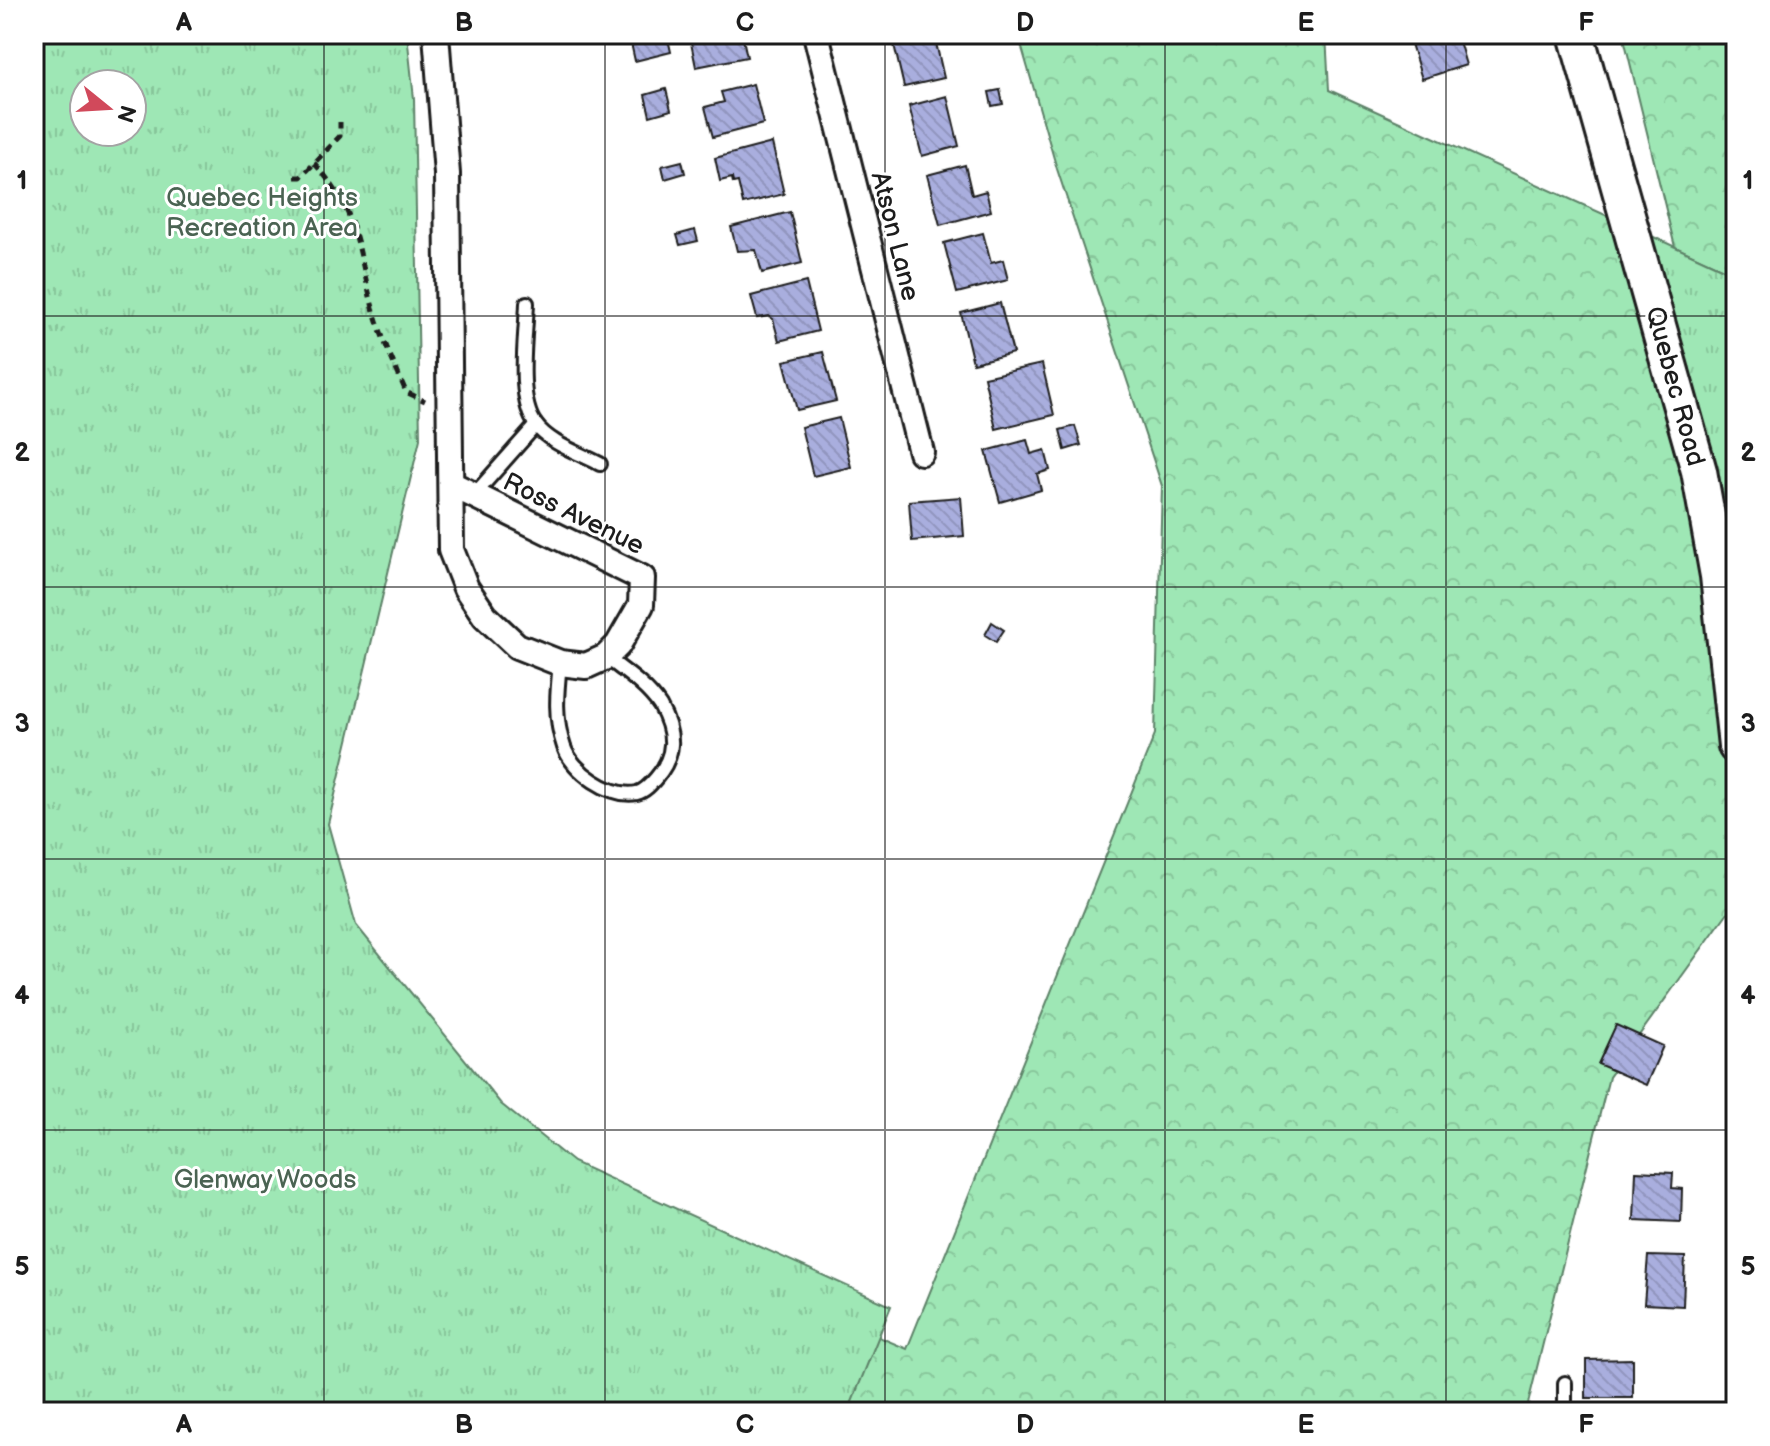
<svg xmlns="http://www.w3.org/2000/svg" width="1770" height="1446" viewBox="0 0 1770 1446" font-family="'Balsamiq Sans',sans-serif">
	<style>
		.forest { fill: url(#forest-crowns); stroke: #5d8268; stroke-width: 2 }
		.park { fill: url(#park-tufts); stroke: #5d8268; stroke-width: 2; fill-rule: evenodd }
		.building { fill: url(#building-back-hatch); stroke: #1c1c1c; stroke-width: 2 }
		.lines { fill: none; stroke-linecap: round; stroke-linejoin: round }
		.lane-casing { stroke: #1c1c1c; stroke-width: 18 }
		.street-casing { stroke: #1c1c1c; stroke-width: 30 }
		.secondary-casing { stroke: #1c1c1c; stroke-width: 40 }
		.path { stroke: #1c1c1c; stroke-width: 5; stroke-dasharray: 8 6; stroke-linecap: butt }
		.lane { stroke: #fff; stroke-width: 12 }
		.street { stroke: #fff; stroke-width: 24 }
		.secondary { stroke: #fff; stroke-width: 34 }
		.grid { fill: none; stroke: #1c1c1c; stroke-width: 2; stroke-opacity: 0.55 }
		.labels { text-anchor: middle; stroke-width: 6; stroke-linejoin: round; paint-order: stroke }
		.park-label { font-size: 26px; fill: #4a6352; stroke: #fff }
		.street-label { font-size: 26px; fill: #1c1c1c; stroke: #fff }
		.neatline { fill: none; stroke: #1c1c1c; stroke-width: 3 }
		.grid-label { font-size: 26px; text-anchor: middle; font-weight: bold; fill: #1c1c1c }
	</style>
	<defs>
		<pattern id="forest-crowns" width="20" height="18" patternUnits="userSpaceOnUse" patternTransform="scale(2)"><rect width="20" height="18" fill="#9ee7b5"/><path d="M2 6a3 3 0 1 1 6 0M12 15a3 3 0 1 1 6 0" fill="none" stroke="#88c69b"/></pattern>
		<pattern id="park-tufts" width="24" height="20" patternUnits="userSpaceOnUse" patternTransform="scale(2)"><rect width="24" height="20" fill="#9ee7b5"/><path d="M3 7l-1-3M5 7V3M7 7l1-3M15 17l-1-3M17 17v-4M19 17l1-3" fill="none" stroke="#88c69b"/></pattern>
		<pattern id="building-back-hatch" width="6" height="6" patternUnits="userSpaceOnUse" patternTransform="scale(2)"><rect width="6" height="6" fill="#a9aede"/><path d="M-1 5l2 2M0 0l6 6M5-1l2 2" fill="none" stroke="#9195be"/></pattern>
	</defs>
	<rect width="100%" height="100%" fill="#fff"/>
	<filter id="ink" filterUnits="userSpaceOnUse"><feTurbulence type="fractalNoise" baseFrequency=".0125" numOctaves="2"/><feDisplacementMap in="SourceGraphic" scale="16" xChannelSelector="R" yChannelSelector="G"/><feConvolveMatrix kernelMatrix="1 2 1 2 8 2 1 2 1" color-interpolation-filters="sRGB"/></filter>
	<g filter="url(#ink)">
		<g class="forest">
			<path d="M1018,34H1326L1329,90L1632,227L1665,339L1736,746V901L1609,1077L1526,1412H34L199,230L414,468L268,800L295,1016L597,1217L907,1349L1155,734L1162,486L1057,169Z"/>
			<path d="M1623,34H1736V275L1675,247Z"/>
		</g>
		<g class="park">
			<path d="M34,34H407L414,99L420,439L328,824L356,925L501,1104L573,1162L891,1306L848,1412H34ZM84,84H132V132H84Z"/>
			<path d="M1632,227L1736,275V746L1718,576Z"/>
		</g>
		<g class="building">
			<path d="M629,34H667L671,52L635,61Z"/>
			<path d="M705,34H742L747,57L696,67L690,38Z"/>
			<path d="M901,34H934L944,78L904,87L892,36Z"/>
			<path d="M1408,34H1457L1466,65L1422,79Z"/>
			<path d="M753,84L763,124L713,137L705,107L724,102L721,92Z"/>
			<path d="M666,89L671,110L650,116L645,95Z"/>
			<path d="M1000,90L1003,104L992,106L989,92Z"/>
			<path d="M947,96L959,146L922,156L909,106Z"/>
			<path d="M772,143L784,194L743,204L738,182L733,183L732,178L720,181L715,158Z"/>
			<path d="M682,161L685,173L665,179L662,166Z"/>
			<path d="M965,165L972,195L986,191L991,211L940,225L927,175Z"/>
			<path d="M790,212L802,263L762,273L756,250L737,251L731,227Z"/>
			<path d="M695,230L698,241L680,245L677,235Z"/>
			<path d="M983,233L991,263L1003,260L1008,280L957,293L944,243Z"/>
			<path d="M806,282L818,331L779,341L773,319L769,316L757,318L751,296Z"/>
			<path d="M1000,303L1013,353L973,363L961,313Z"/>
			<path d="M823,352L836,401L797,410L784,361Z"/>
			<path d="M1042,364L1054,415L996,429L984,377Z"/>
			<path d="M839,418L851,467L813,476L801,427Z"/>
			<path d="M1075,426L1081,445L1065,450L1060,430Z"/>
			<path d="M1027,440L1031,454L1045,450L1050,470L1037,474L1041,490L1000,502L986,451Z"/>
			<path d="M961,497L964,536L912,541L909,501Z"/>
			<path d="M992,622L1004,630L996,642L985,635Z"/>
			<path d="M1616,1025L1663,1046L1646,1085L1598,1064Z"/>
			<path d="M1636,1171L1673,1173L1672,1188L1682,1189L1681,1222L1634,1220Z"/>
			<path d="M1648,1256L1685,1257L1683,1306L1644,1304Z"/>
			<path d="M1633,1359V1398H1586V1360Z"/>
		</g>
		<g class="lines">
			<defs>
				<g id="lane">
					<path d="M527,303C526,336 516,399 536,425C550,444 580,453 600,464"/>
					<path d="M474,495L536,425"/>
					<path d="M1714,535L1736,532"/>
					<path d="M560,663C557,692 554,718 564,747C572,771 610,798 637,793C645,791 651,784 656,778C676,755 675,733 660,706C648,687 624,671 606,657"/>
					<path d="M1565,1412V1383"/>
				</g>
				<g id="street">
					<path d="M436,34L447,174L451,550L466,588L485,616L517,646L560,663L586,666L606,657L618,645L641,605L642,578L451,484"/>
					<path d="M816,34L921,452"/>
				</g>
				<path id="secondary" d="M1576,34L1699,471L1718,576L1736,746"/>
			</defs>
			<use href="#lane" class="lane-casing"/>
			<use href="#street" class="street-casing"/>
			<use href="#secondary" class="secondary-casing"/>
			<g class="path">
				<path d="M314,163C361,214 356,249 374,311C382,339 395,366 406,392L425,401"/>
				<path d="M295,177H301L340,136V122"/>
			</g>
			<use href="#lane" class="lane"/>
			<use href="#street" class="street"/>
			<use href="#secondary" class="secondary"/>
		</g>
	</g>
	<path class="grid" d="M324,34V1412M605,34V1412M885,34V1412M1165,34V1412M1446,34V1412M34,316H1736M34,587H1736M34,859H1736M34,1130H1736"/>
	<g class="labels">
		<g class="park-label">
			<text x="262" y="206">Quebec Heights<tspan x="262" dy="30">Recreation Area</tspan></text>
			<text x="265" y="1188">Glenway Woods</text>
		</g>
		<g class="street-label">
			<text transform="translate(896 236) rotate(76)" y="9">Atson Lane</text>
			<text transform="translate(1676 386) rotate(75)" y="9">Quebec Road</text>
			<text transform="translate(574 513) rotate(26)" y="9">Ross Avenue</text>
		</g>
	</g>
	<rect width="1770" height="1446" fill="none" stroke="#fff" stroke-width="88"/>
	<g transform="translate(108 108) rotate(108)"><circle r="38" fill="#ffffff" stroke="#a4a4a4" stroke-width="2"/>
	<path d="M0-6L14 30L0 20L-14 30Z" fill="#d1495b"/>
	<text y="-12" font-size="22" font-weight="bold" text-anchor="middle" fill="#1c1c1c">N</text>
	</g>
	<rect x="44" y="44" width="1682" height="1358" class="neatline"/>
	<g class="grid-label">
		<text x="184" y="31">A</text>
		<text x="464" y="31">B</text>
		<text x="745" y="31">C</text>
		<text x="1025" y="31">D</text>
		<text x="1306" y="31">E</text>
		<text x="1586" y="31">F</text>
		<text x="22" y="189">1</text>
		<text x="1748" y="189">1</text>
		<text x="22" y="461">2</text>
		<text x="1748" y="461">2</text>
		<text x="22" y="732">3</text>
		<text x="1748" y="732">3</text>
		<text x="22" y="1004">4</text>
		<text x="1748" y="1004">4</text>
		<text x="22" y="1275">5</text>
		<text x="1748" y="1275">5</text>
		<text x="184" y="1433">A</text>
		<text x="464" y="1433">B</text>
		<text x="745" y="1433">C</text>
		<text x="1025" y="1433">D</text>
		<text x="1306" y="1433">E</text>
		<text x="1586" y="1433">F</text>
	</g>
</svg>
